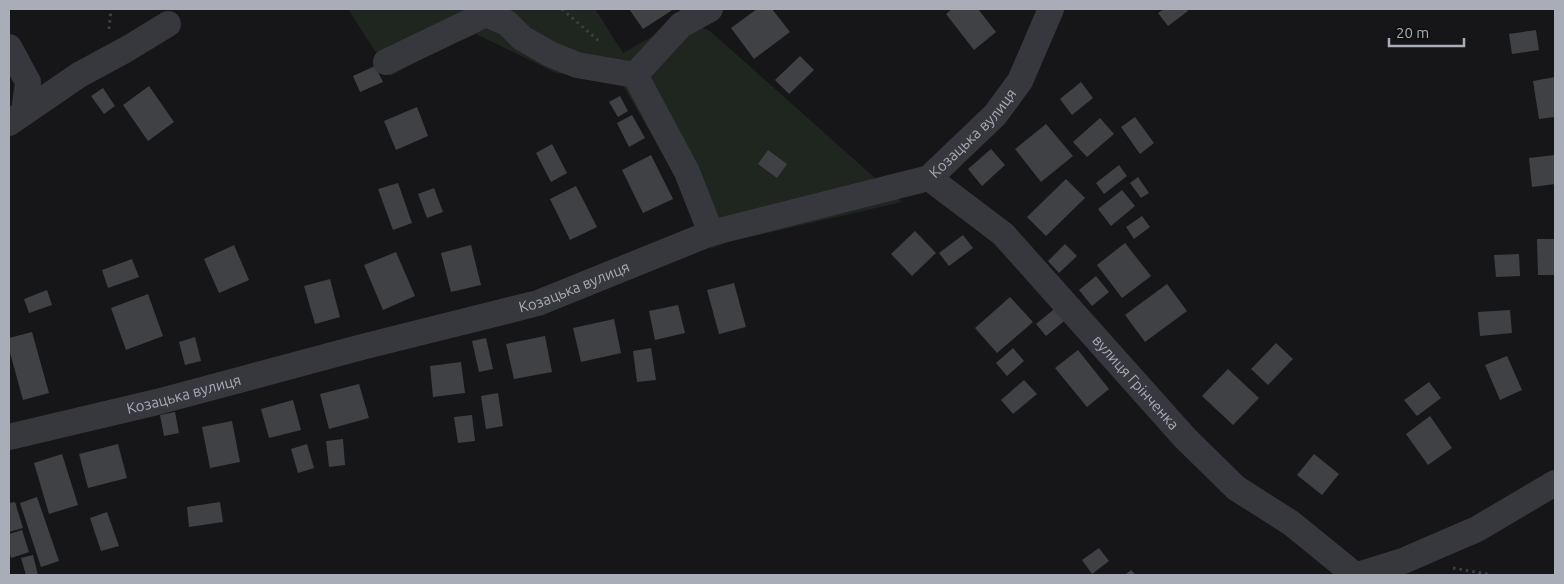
<svg xmlns="http://www.w3.org/2000/svg" width="1564" height="584" viewBox="0 0 1564 584" font-family="Ubuntu,sans-serif">
	<style>
		.green { fill: #1e261f }
		.building { fill: #404145 }
		.lines { fill: none; stroke-linecap: round; stroke-linejoin: round }
		.path { stroke: #3d3f44; stroke-width: 3; stroke-dasharray: 2.5 4; stroke-linecap: butt }
		.minor { stroke: #37383d; stroke-width: 26 }
		.labels { text-anchor: middle; stroke-width: 4.5; stroke-linejoin: round; paint-order: stroke }
		.street-label { font-size: 15px; fill: #a8adb8; stroke: #111113 }
	</style>
	<rect width="100%" height="100%" fill="#161618"/>
	<path class="green" d="M348,9H595L623,53L683,19L710,31L902,202L728,242L711,249L694,208L621,82L556,73L476,34L429,54L391,76Z"/>
	<g class="building">
		<path d="M629,9H674L643,29Z"/>
		<path d="M757,9H772L790,32L754,59L731,28Z"/>
		<path d="M952,9H978L996,32L974,50L946,14Z"/>
		<path d="M1164,9H1186L1188,11L1168,26L1158,13Z"/>
		<path d="M1536,30L1539,50L1512,54L1509,34Z"/>
		<path d="M800,56L814,70L789,94L775,80Z"/>
		<path d="M375,66L383,82L360,92L353,76Z"/>
		<path d="M1555,77V117L1539,119L1533,81Z"/>
		<path d="M1081,82L1093,98L1072,115L1060,99Z"/>
		<path d="M149,86L174,122L148,141L123,105Z"/>
		<path d="M103,88L115,106L104,114L91,96Z"/>
		<path d="M620,96L628,111L618,117L609,102Z"/>
		<path d="M417,107L428,136L396,150L384,121Z"/>
		<path d="M632,115L645,138L629,147L617,123Z"/>
		<path d="M1135,117L1154,143L1140,154L1121,127Z"/>
		<path d="M1100,118L1114,134L1087,157L1073,142Z"/>
		<path d="M1046,124L1073,156L1041,182L1015,149Z"/>
		<path d="M552,144L567,173L551,182L536,153Z"/>
		<path d="M991,149L1005,165L982,186L968,169Z"/>
		<path d="M768,150L787,164L777,178L758,164Z"/>
		<path d="M651,155L673,199L643,213L622,170Z"/>
		<path d="M1555,155V184L1532,187L1529,158Z"/>
		<path d="M1119,165L1127,176L1104,194L1096,183Z"/>
		<path d="M1138,177L1149,193L1141,198L1130,183Z"/>
		<path d="M1066,179L1085,198L1046,236L1027,217Z"/>
		<path d="M398,183L412,223L393,230L378,189Z"/>
		<path d="M576,186L597,227L570,240L550,199Z"/>
		<path d="M434,188L443,212L427,218L418,194Z"/>
		<path d="M1122,190L1135,206L1111,226L1098,209Z"/>
		<path d="M1142,216L1150,227L1134,239L1126,227Z"/>
		<path d="M915,231L936,253L912,276L891,254Z"/>
		<path d="M963,235L973,248L949,266L939,253Z"/>
		<path d="M1537,239H1555V275H1538Z"/>
		<path d="M1125,243L1151,276L1122,298L1097,265Z"/>
		<path d="M1065,244L1077,256L1059,273L1048,261Z"/>
		<path d="M234,245L249,280L219,293L204,259Z"/>
		<path d="M471,245L481,285L451,292L441,253Z"/>
		<path d="M396,252L415,296L383,310L364,265Z"/>
		<path d="M1519,254L1520,276L1496,277L1494,255Z"/>
		<path d="M132,259L139,277L108,288L102,270Z"/>
		<path d="M1096,276L1109,292L1092,306L1079,290Z"/>
		<path d="M330,279L340,317L315,324L304,286Z"/>
		<path d="M734,283L746,327L719,334L707,290Z"/>
		<path d="M1167,284L1187,311L1145,342L1125,315Z"/>
		<path d="M47,290L52,305L29,313L24,299Z"/>
		<path d="M148,294L163,336L126,350L111,308Z"/>
		<path d="M1010,297L1033,322L997,353L975,328Z"/>
		<path d="M678,305L685,333L655,340L649,311Z"/>
		<path d="M1058,306L1068,318L1046,336L1036,324Z"/>
		<path d="M1510,310L1512,333L1480,336L1478,312Z"/>
		<path d="M614,319L621,353L581,362L573,328Z"/>
		<path d="M32,332L49,393L23,400L9,349V338Z"/>
		<path d="M545,336L552,372L514,379L506,344Z"/>
		<path d="M195,337L201,361L185,365L179,342Z"/>
		<path d="M486,338L493,369L479,372L472,341Z"/>
		<path d="M1276,343L1293,359L1268,385L1251,369Z"/>
		<path d="M651,348L656,380L637,382L633,351Z"/>
		<path d="M1013,348L1024,361L1007,376L996,363Z"/>
		<path d="M1078,350L1109,389L1087,407L1055,368Z"/>
		<path d="M1507,356L1522,390L1500,400L1485,365Z"/>
		<path d="M461,362L465,393L433,397L430,366Z"/>
		<path d="M1228,369L1259,398L1233,425L1202,396Z"/>
		<path d="M1024,380L1037,394L1013,414L1001,400Z"/>
		<path d="M1429,382L1441,398L1417,416L1404,400Z"/>
		<path d="M359,384L369,418L329,429L320,394Z"/>
		<path d="M498,393L503,426L486,429L481,396Z"/>
		<path d="M293,400L301,430L269,438L261,409Z"/>
		<path d="M175,412L179,433L164,436L160,415Z"/>
		<path d="M472,415L475,441L458,443L454,417Z"/>
		<path d="M1430,416L1452,448L1428,465L1406,434Z"/>
		<path d="M232,421L240,462L210,468L202,427Z"/>
		<path d="M343,439L345,465L329,467L326,441Z"/>
		<path d="M118,444L127,478L88,488L79,454Z"/>
		<path d="M307,444L314,468L298,473L291,449Z"/>
		<path d="M62,454L78,505L49,514L34,463Z"/>
		<path d="M1314,454L1339,474L1322,495L1297,475Z"/>
		<path d="M37,497L59,561L41,567L20,503Z"/>
		<path d="M15,502L23,528L9,532V503Z"/>
		<path d="M220,502L223,522L189,527L187,507Z"/>
		<path d="M107,512L119,546L101,551L90,518Z"/>
		<path d="M22,530L29,552L11,558L9,551V534Z"/>
		<path d="M1099,548L1109,561L1092,574L1082,560Z"/>
		<path d="M33,555L38,575H26L21,558Z"/>
		<path d="M1131,570L1136,575H1125Z"/>
	</g>
	<g class="lines">
		<g class="path">
			<path d="M562,9L600,42"/>
			<path d="M109,29L111,9"/>
			<path d="M1453,568L1492,575"/>
		</g>
		<g class="minor">
			<path d="M9,47L28,82L24,112"/>
			<path d="M386,62L486,14L507,23L522,38L550,54L577,65L635,75L687,172L711,233"/>
			<path d="M635,75L681,25L710,9"/>
			<path d="M9,123L79,75L127,49L168,24"/>
			<path id="s1" d="M929,178L1003,234L1185,438L1236,488L1291,523L1355,575"/>
			<path id="s2" d="M9,437L157,402L362,347L538,303L711,233L929,178L995,115L1020,81L1051,9"/>
			<path d="M1358,575L1403,561L1477,529L1555,483"/>
		</g>
	</g>
	<g class="labels">
		<g class="street-label">
			<text dy="5" stroke="none"><textPath href="#s2" startOffset="1020">Козацька вулиця</textPath></text>
			<text dy="5" stroke="none"><textPath href="#s2" startOffset="585">Козацька вулиця</textPath></text>
			<text dy="5" stroke="none"><textPath href="#s1" startOffset="292">вулиця Грінченка</textPath></text>
			<text dy="5" stroke="none"><textPath href="#s2" startOffset="180">Козацька вулиця</textPath></text>
		</g>
	</g>
	<rect width="1564" height="584" fill="none" stroke="#a8adb8" stroke-width="20"/>
	<path d="M1389 38v8h75v-8" fill="none" stroke="#a8adb8" stroke-width="2.5"/>
	<text x="1396" y="38" font-size="15" fill="#a8adb8" stroke="#111113" stroke-width="4" paint-order="stroke">20 m</text>
</svg>
